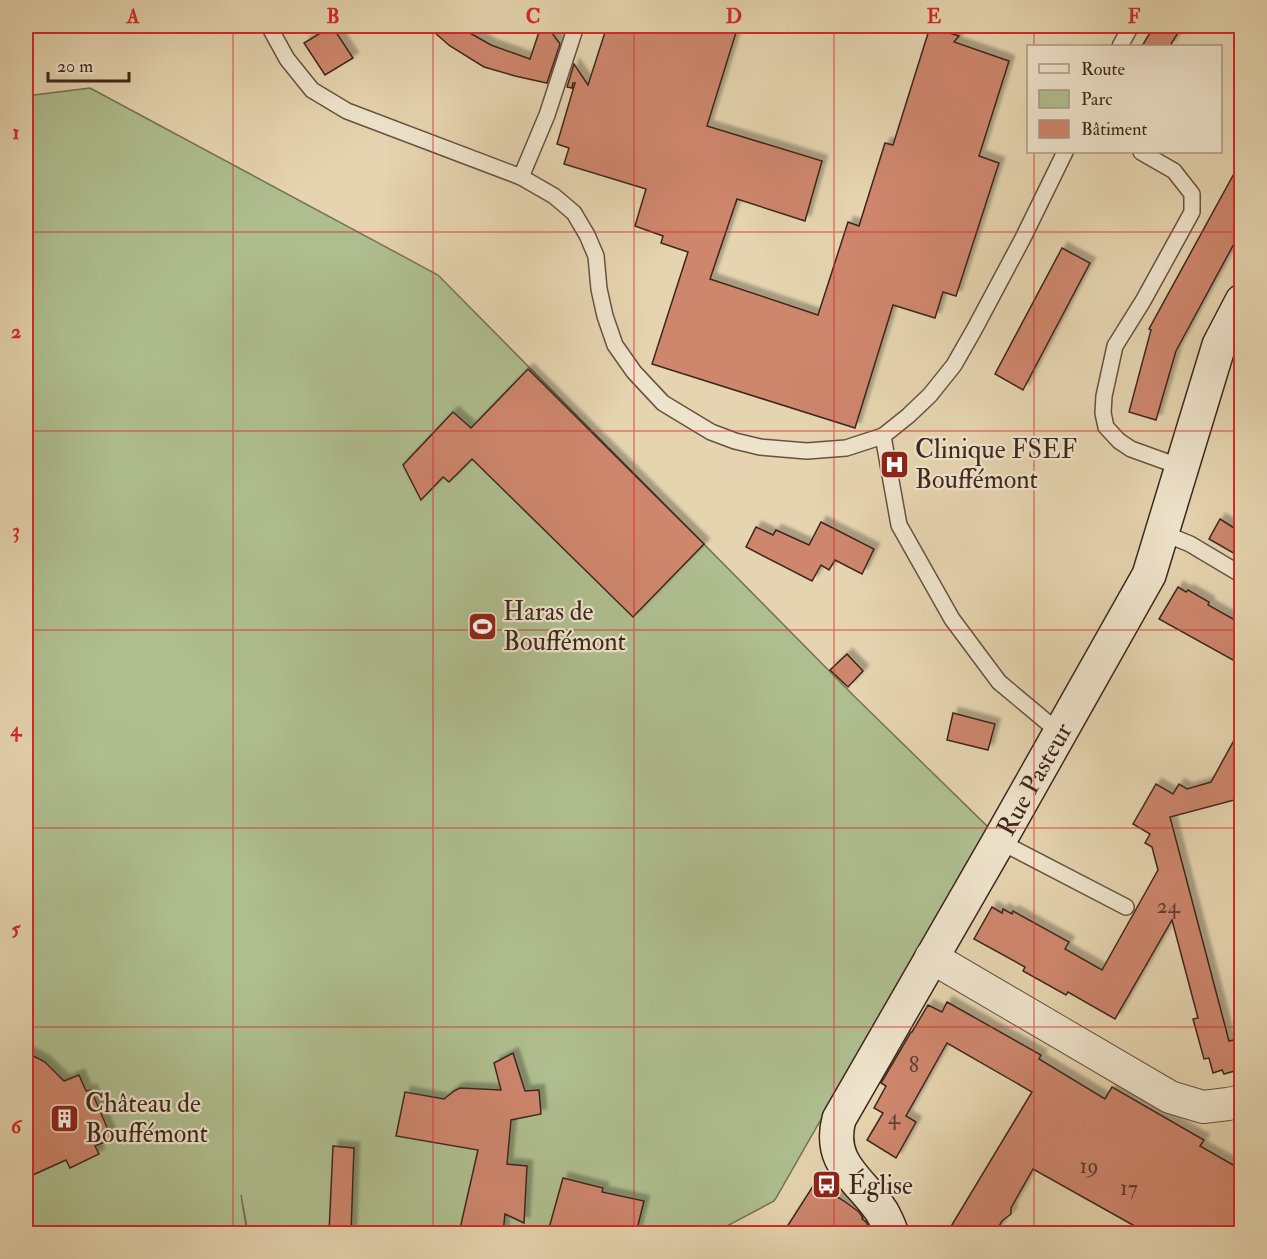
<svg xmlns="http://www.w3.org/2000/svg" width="1267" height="1259" viewBox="0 0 1267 1259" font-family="'IM FELL Double Pica',serif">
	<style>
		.green { fill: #afbe8f; stroke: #767256; stroke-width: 1.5 }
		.building { fill: #ce866d; stroke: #3d271d; stroke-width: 1.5; filter: url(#shadow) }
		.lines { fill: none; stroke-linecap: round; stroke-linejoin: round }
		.lane-casing { stroke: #675242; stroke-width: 18 }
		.street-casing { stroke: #675242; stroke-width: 34 }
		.secondary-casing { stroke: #3d271d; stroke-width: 36 }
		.lane { stroke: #eee3cb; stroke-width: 15 }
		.street { stroke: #eee3cb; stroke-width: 32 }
		.secondary { stroke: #eee3cb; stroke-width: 33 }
		.grid { fill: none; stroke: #d62828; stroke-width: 1.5; stroke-opacity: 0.55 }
		.labels { text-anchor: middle; stroke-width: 4.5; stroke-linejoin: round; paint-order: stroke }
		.number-label { font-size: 22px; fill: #613f31 }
		.poi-label { font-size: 26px; fill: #3d271d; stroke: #eee3cb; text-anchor: start }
		.street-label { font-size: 26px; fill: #3d271d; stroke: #eee3cb }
		.neatline { fill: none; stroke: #d62828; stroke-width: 2 }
		.grid-label { font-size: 20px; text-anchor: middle; font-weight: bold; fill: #d62828 }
	</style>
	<defs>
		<filter id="shadow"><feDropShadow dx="5.5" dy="-5.5" stdDeviation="1.5" flood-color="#0004"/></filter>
	</defs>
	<rect width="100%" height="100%" fill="#e5d4af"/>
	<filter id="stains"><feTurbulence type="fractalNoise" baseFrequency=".00333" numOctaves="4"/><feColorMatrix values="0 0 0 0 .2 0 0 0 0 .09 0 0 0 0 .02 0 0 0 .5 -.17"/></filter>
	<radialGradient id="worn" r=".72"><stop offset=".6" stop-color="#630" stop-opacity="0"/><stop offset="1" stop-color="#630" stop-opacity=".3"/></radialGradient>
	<path class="green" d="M90,88L438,275L854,696L988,827L776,1198L774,1201L712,1234L248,1233L241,1195L247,1233H26V96Z"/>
	<g class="building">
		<path d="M332,26L353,58L325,75L304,43Z"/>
		<path d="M427,26H460L470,33L491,45L530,59L541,26H547L560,44L547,83L515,76L484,67L450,46Z"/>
		<path d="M607,26H738L707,126L822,161L805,221L737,199L710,279L818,315L848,222L859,226L885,143L893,145L930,27L959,36L954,42L1009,61L979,156L999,163L956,296L943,292L935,318L893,305L855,428L652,364L688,252L661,243L663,236L635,226L646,189L564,164L569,148L557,144L575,83H573L572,88L567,87L574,64L588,85Z"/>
		<path d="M1154,26H1182L1170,46H1142Z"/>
		<path d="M1242,159V229L1176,351L1156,420L1129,412L1151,330L1149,329Z"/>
		<path d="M1062,248L1090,263L1023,390L995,374Z"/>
		<path d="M528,369L704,544L633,617L472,459L449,482L443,477L421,500L403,465L453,412L471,428Z"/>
		<path d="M1220,519L1242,533V558L1209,539Z"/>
		<path d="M821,522L874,549L862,574L835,560L829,570L821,565L812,581L746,547L756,527L773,535L776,530L809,545Z"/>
		<path d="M1178,587L1186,592L1188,590L1209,602L1208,605L1242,624V665L1159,619Z"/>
		<path d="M847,654L863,671L848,687L830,670Z"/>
		<path d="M953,713L995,724L988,750L947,740Z"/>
		<path d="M1242,726V798L1170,817L1229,1041L1242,1038V1069L1224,1074L1222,1070L1213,1073L1209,1058L1204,1059L1193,1019L1198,1018L1172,920L1115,1019L1068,992L1066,995L1023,971L1025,967L974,939L992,907L1002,913L1003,909L1012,914L1013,911L1069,942L1065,949L1102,970L1158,870L1152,847L1145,843L1150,834L1133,824L1156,784L1173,794L1179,784L1187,789L1211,782Z"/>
		<path d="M947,1002L1041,1055L1039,1059L1105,1099L1112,1087L1204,1140L1200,1146L1242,1170V1233H1147L1033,1169L1011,1208V1214L1002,1221L995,1233H947L1032,1092L947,1043L906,1116L916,1122L896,1158L867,1140L883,1113L874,1108L886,1086L881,1083L911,1032H912L928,1005L942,1012Z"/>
		<path d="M26,1052L45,1062L64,1081L79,1075L86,1091L91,1090L112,1139L95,1146L99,1154L70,1168L66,1160L26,1178Z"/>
		<path d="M513,1053L525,1091L539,1090L541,1114L511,1120L507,1164L527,1166L524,1223L505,1214L503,1233H459L478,1150L396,1136L405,1092L444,1099L454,1091L460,1088L501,1090L494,1063Z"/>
		<path d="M333,1146L354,1148L351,1233H329Z"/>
		<path d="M563,1178L603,1188L602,1192L644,1201L636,1233H568L549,1228Z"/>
		<path d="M815,1183L844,1201L859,1212L863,1218L862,1219L866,1222L872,1233H783Z"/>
	</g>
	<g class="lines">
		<defs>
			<g id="lane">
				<path d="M270,26L271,30L287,59L312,90L347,111L521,177L554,196L574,213L587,235L596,256L599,289L605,316L615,345L634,372L663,403L711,432L735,441L760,447L807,451L846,448L883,436L908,416L930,395L954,365L974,330L1023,238L1065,152"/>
				<path d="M1120,46L1131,26"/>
				<path d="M1141,152L1174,171L1192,194V212L1143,301L1115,346L1104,396L1103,413L1106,427L1119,441L1131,449L1181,467"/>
				<path d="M521,177L547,115L576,26"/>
				<path d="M883,436L899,525L952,619L999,682L1060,733"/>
				<path d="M1163,533L1190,544L1242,575"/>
				<path d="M999,841L1126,907"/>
			</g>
			<path id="street" d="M931,957L1170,1097L1203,1107L1228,1104L1242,1101"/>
			<g id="secondary">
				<path id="s1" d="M892,1234C889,1226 886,1219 882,1212C861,1180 827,1164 839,1119L999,841L1149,575L1219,345L1242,301"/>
			</g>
		</defs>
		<use href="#lane" class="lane-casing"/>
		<use href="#street" class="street-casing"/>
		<use href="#secondary" class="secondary-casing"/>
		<use href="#lane" class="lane"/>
		<use href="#street" class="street"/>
		<use href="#secondary" class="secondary"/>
	</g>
	<path class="grid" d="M233,26V1234M433,26V1234M634,26V1234M834,26V1234M1034,26V46M1034,152V1234M26,232H1242M26,431H1242M26,630H1242M26,828H1242M26,1027H1242"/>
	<defs>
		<symbol id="hospital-square" viewBox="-11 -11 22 22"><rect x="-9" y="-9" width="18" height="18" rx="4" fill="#8f2418" stroke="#eee3cb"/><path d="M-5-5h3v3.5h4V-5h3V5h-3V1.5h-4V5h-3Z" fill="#fff"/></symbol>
		<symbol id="stadium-square" viewBox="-11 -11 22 22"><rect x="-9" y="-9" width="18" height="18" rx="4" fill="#8f2418" stroke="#eee3cb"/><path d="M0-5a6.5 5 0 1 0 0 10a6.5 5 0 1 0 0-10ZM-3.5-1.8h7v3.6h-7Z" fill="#fff"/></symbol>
		<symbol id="building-square" viewBox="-11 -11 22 22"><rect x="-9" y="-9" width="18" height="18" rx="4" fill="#8f2418" stroke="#eee3cb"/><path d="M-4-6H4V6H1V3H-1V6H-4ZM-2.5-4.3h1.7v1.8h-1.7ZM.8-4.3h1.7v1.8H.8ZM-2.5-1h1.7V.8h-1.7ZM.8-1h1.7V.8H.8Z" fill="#fff"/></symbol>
		<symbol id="bus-square" viewBox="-11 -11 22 22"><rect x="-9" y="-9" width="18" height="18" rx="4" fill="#8f2418" stroke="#eee3cb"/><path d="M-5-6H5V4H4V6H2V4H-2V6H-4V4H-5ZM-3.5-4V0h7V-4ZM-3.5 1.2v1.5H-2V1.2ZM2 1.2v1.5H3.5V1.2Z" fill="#fff"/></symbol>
	</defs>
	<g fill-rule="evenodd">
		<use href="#hospital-square" x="878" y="448" width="33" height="33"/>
		<use href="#stadium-square" x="466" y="610" width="33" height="33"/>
		<use href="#building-square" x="48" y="1102" width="33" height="33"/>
		<use href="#bus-square" x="810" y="1168" width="33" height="33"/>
	</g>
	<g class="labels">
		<g class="number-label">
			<text x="1168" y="913">24</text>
			<text x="914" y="1072">8</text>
			<text x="894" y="1124">4</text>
			<text x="1089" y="1173">19</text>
			<text x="1129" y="1195">17</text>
		</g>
		<g class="poi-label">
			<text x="915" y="458">Clinique FSEF<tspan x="915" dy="30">Bouffémont</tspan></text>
			<text x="503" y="620">Haras de<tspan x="503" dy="30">Bouffémont</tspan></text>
			<text x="85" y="1112">Château de<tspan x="85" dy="30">Bouffémont</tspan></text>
			<text x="848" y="1194">Église</text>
		</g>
		<g class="street-label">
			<text dy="9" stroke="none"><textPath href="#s1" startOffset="524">Rue Pasteur</textPath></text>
		</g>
	</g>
	<rect width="1267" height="1259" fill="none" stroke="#e5d4af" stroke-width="66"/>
	<rect x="1027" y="45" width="195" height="108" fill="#eee3cb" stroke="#a79885" stroke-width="1.5"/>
	<rect x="1039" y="64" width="30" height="9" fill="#eee3cb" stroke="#a79885" stroke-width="1.5"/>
	<text x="1081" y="75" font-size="18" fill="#3d271d">Route</text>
	<rect x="1039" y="90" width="30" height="18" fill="#afbe8f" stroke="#a79885" stroke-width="1.5"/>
	<text x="1081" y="105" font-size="18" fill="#3d271d">Parc</text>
	<rect x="1039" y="120" width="30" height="18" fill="#ce866d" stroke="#a79885" stroke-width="1.5"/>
	<text x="1081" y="135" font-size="18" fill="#3d271d">Bâtiment</text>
	<path d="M48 72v9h81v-9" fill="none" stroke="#3d271d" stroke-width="3"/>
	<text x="57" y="72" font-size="18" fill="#3d271d" stroke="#eee3cb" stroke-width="4.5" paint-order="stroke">20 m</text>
	<rect x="33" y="33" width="1201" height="1193" class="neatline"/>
	<g class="grid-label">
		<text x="133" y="23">A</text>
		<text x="333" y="23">B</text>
		<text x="533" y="23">C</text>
		<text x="734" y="23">D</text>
		<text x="934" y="23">E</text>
		<text x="1134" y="23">F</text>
		<text x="16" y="139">1</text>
		<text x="16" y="338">2</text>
		<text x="16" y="537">3</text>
		<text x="16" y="736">4</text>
		<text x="16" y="935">5</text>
		<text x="16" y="1133">6</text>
	</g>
	<rect width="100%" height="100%" filter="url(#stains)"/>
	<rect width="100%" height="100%" fill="url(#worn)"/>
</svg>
